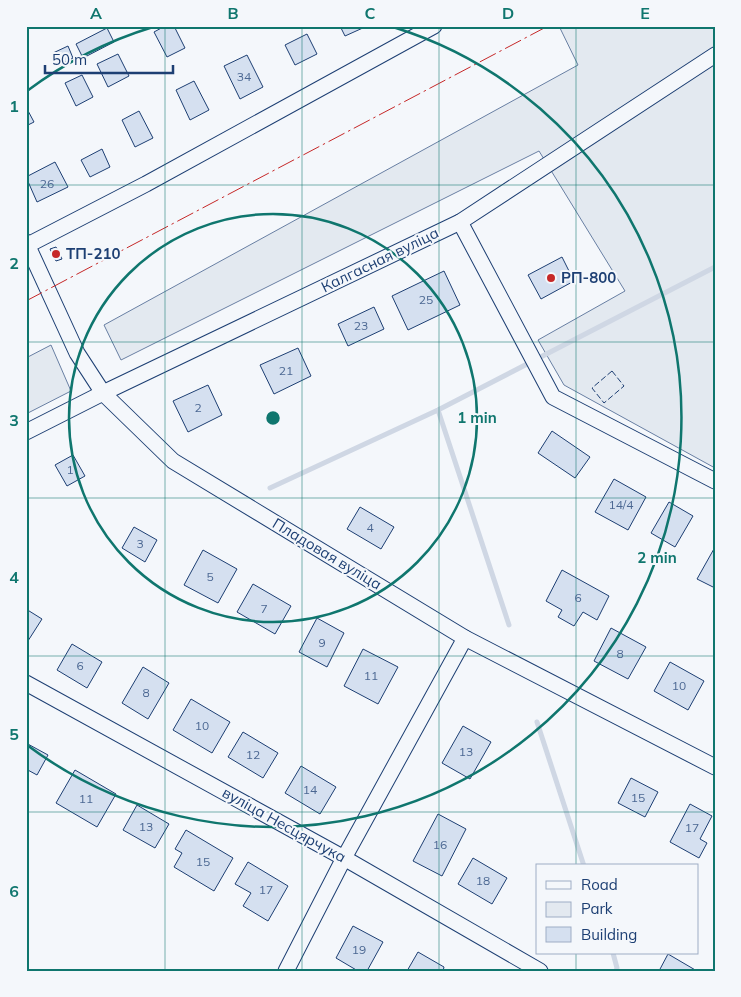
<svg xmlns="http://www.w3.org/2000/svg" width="741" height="997" viewBox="0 0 741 997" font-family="Mulish,sans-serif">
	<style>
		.green { fill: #e3e9f0; stroke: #687fa3 }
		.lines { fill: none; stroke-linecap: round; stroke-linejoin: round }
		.stream { stroke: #cfd7e4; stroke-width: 5 }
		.building { fill: #d5e0f0; stroke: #1d3f73 }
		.street-casing { stroke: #1d3f73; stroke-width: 17 }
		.street { stroke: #f4f7fb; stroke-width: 15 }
		.fence { stroke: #1d3f73; stroke-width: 1; stroke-dasharray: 6 2.5; stroke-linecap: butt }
		.power { stroke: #c62828; stroke-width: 1; stroke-dasharray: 18 4 2.5 4; stroke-linecap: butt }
		.grid { fill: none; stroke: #0f766e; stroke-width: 1; stroke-opacity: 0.55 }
		.ring { fill: none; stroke: #0f766e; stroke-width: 2.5 }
		.poi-dot { fill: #c62828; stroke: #f4f7fb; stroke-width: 2 }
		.labels { text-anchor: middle; stroke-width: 4; stroke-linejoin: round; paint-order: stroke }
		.number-label { font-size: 12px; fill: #4b6792 }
		.poi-label { font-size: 15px; font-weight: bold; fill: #1d3f73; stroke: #f4f7fb; text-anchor: start }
		.street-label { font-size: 15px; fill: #1d3f73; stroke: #f4f7fb }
		.centre { fill: #0f766e; stroke: #f4f7fb; stroke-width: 2.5 }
		.ring-label { font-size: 15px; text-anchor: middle; font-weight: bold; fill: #0f766e; stroke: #f4f7fb; stroke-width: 4; stroke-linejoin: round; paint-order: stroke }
		.neatline { fill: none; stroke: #0f766e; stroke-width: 2 }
		.grid-label { font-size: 16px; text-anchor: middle; font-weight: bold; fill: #0f766e }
	</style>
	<rect width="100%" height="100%" fill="#f4f7fb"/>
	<g class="green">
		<path d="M559,26H715V468L564,385L538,340L625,291L539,151L121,360L104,325L578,65Z"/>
		<path d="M51,345L71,391L26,414V358Z"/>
	</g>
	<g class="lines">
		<g class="stream">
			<path d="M438,410L509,625"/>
			<path d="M270,488L438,410L715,267"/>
			<path d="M537,722L584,866"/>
			<path d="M613,953L617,968L616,971"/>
		</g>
	</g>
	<g class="building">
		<path d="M165,26H174L185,48L167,57L154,32Z"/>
		<path d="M340,26H365V27L345,36Z"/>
		<path d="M107,28L114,42L83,58L76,44Z"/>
		<path d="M307,34L317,54L295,65L285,45Z"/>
		<path d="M68,46L73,58L60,65L53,53Z"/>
		<path d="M118,54L129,76L108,87L97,64Z"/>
		<path d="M247,55L263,87L240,99L224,66Z"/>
		<path d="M82,75L93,97L76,106L65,83Z"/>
		<path d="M194,81L209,110L190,120L176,90Z"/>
		<path d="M26,107L34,122L26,126Z"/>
		<path d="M139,111L153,138L135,147L122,120Z"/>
		<path d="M102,149L110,167L90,177L81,160Z"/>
		<path d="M55,162L68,187L37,202L26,177Z"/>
		<path d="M56,247L62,259L56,261L50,249Z"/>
		<path d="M562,257L574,281L541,299L528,275Z"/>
		<path d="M444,271L460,305L408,330L392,296Z"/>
		<path d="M374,307L384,329L348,346L338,324Z"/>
		<path d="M298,348L311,376L274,394L260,365Z"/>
		<path d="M208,385L222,415L188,432L173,401Z"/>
		<path d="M552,431L590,457L575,478L538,453Z"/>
		<path d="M73,455L85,476L67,486L55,465Z"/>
		<path d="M614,479L646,497L628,530L595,512Z"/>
		<path d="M669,502L693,516L675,547L651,533Z"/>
		<path d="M360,507L394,527L381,549L347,529Z"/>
		<path d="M134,527L157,540L145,562L122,548Z"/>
		<path d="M715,547V588L697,579Z"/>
		<path d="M203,550L237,569L218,603L184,585Z"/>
		<path d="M562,570L609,596L597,620L583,612L574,626L558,617L562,610L546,601Z"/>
		<path d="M253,584L291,606L275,634L237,612Z"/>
		<path d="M26,609L42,619L26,644Z"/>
		<path d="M317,618L344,633L327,667L299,652Z"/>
		<path d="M611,628L646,647L628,679L594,661Z"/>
		<path d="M72,644L102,662L87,688L57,670Z"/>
		<path d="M363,649L398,667L378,704L344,686Z"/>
		<path d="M670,662L704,681L688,710L654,691Z"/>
		<path d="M143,667L169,683L148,719L122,703Z"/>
		<path d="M191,699L230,722L212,753L173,730Z"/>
		<path d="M463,726L491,742L470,779L442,763Z"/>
		<path d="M243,732L278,753L263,778L228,757Z"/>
		<path d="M26,743L48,755L37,775L26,769Z"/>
		<path d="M301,766L336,787L320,814L285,793Z"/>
		<path d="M75,770L116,794L97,827L56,803Z"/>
		<path d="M631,778L658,792L645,817L618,803Z"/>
		<path d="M690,804L712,816L700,839L707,843L699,858L670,842Z"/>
		<path d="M137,805L169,824L155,848L123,830Z"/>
		<path d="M438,814L466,829L442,876L413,861Z"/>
		<path d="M186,830L233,858L214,891L174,867L182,853L175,849Z"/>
		<path d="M473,858L507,878L492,904L458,884Z"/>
		<path d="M248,862L288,886L268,921L243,906L251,893L235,884Z"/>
		<path d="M353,926L383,942L367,971H358L336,958Z"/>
		<path d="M418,952L444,967L443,971H407Z"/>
		<path d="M668,954L697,971H659Z"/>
	</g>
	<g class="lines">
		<defs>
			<g id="street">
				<path d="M460,222L553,397L715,481"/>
				<path d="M26,242L77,353L103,393L173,461L465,638L715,767"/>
				<path d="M26,246L146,184L434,26"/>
				<path d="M26,432L103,393L460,222L715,55"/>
				<path d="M26,683L344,858L540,971"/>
				<path d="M286,971L344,858L465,638"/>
			</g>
		</defs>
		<use href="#street" class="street-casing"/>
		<use href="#street" class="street"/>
		<path class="fence" d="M612,371L624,386L604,403L592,388Z"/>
		<path class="power" d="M26,301L548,26"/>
	</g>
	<path class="grid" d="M165,26V971M302,26V971M439,26V971M576,26V866M26,185H715M26,342H715M26,498H715M26,656H715M26,812H715M576,953V971"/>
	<g class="ring">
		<circle cx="273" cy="418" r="204"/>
		<path d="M27 91A409 409 0 0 1 153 27M393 27A409 409 0 1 1 27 745"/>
	</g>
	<g class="poi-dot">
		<circle cx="56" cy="254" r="5"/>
		<circle cx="551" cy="278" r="5"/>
	</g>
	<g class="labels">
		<g class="number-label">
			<text x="244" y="81">34</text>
			<text x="47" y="188">26</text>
			<text x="426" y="304">25</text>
			<text x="361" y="330">23</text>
			<text x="286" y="375">21</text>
			<text x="198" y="412">2</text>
			<text x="70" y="474">1</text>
			<text x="621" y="509">14/4</text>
			<text x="370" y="532">4</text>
			<text x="140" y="548">3</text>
			<text x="210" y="581">5</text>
			<text x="578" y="602">6</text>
			<text x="264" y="613">7</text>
			<text x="322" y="647">9</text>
			<text x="620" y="658">8</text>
			<text x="80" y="670">6</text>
			<text x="371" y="680">11</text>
			<text x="679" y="690">10</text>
			<text x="146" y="697">8</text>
			<text x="202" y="730">10</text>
			<text x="466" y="756">13</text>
			<text x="253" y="759">12</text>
			<text x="310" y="794">14</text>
			<text x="638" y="802">15</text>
			<text x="86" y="803">11</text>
			<text x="146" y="831">13</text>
			<text x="692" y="832">17</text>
			<text x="440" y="849">16</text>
			<text x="203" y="866">15</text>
			<text x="483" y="885">18</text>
			<text x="266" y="894">17</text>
			<text x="359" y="954">19</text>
		</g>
		<g class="poi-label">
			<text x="66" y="259">ТП-210</text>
			<text x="561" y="283">РП-800</text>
		</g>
		<g class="street-label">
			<text transform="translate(380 260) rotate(-26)" y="5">Калгасная вуліца</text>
			<text transform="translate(327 554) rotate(31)" y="5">Пладовая вуліца</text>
			<text transform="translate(284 825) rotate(29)" y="5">вуліца Несцярчука</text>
		</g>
	</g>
	<circle cx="273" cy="418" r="8" class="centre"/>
	<g class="ring-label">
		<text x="477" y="423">1 min</text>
		<text x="657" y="563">2 min</text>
	</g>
	<rect width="741" height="997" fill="none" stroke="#f4f7fb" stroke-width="55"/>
	<rect x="536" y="864" width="162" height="90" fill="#f4f7fb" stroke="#9eadc5"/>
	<rect x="546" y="881" width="25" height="8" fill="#f4f7fb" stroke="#9eadc5"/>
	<text x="581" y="890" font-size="15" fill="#1d3f73">Road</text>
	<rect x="546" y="902" width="25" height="15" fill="#e3e9f0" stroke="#9eadc5"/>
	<text x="581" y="914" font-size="15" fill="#1d3f73">Park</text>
	<rect x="546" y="927" width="25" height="15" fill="#d5e0f0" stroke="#9eadc5"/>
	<text x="581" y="940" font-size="15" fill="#1d3f73">Building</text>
	<path d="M45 65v8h128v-8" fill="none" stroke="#1d3f73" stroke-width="2.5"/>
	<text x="52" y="65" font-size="15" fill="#1d3f73" stroke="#f4f7fb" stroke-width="4" paint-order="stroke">50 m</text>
	<rect x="28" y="28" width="686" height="942" class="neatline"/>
	<g class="grid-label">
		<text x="96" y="19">A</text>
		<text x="233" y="19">B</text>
		<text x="370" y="19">C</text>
		<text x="508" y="19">D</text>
		<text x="645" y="19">E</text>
		<text x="14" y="112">1</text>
		<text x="14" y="269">2</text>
		<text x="14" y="426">3</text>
		<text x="14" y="583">4</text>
		<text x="14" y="740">5</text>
		<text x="14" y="897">6</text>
	</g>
</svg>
